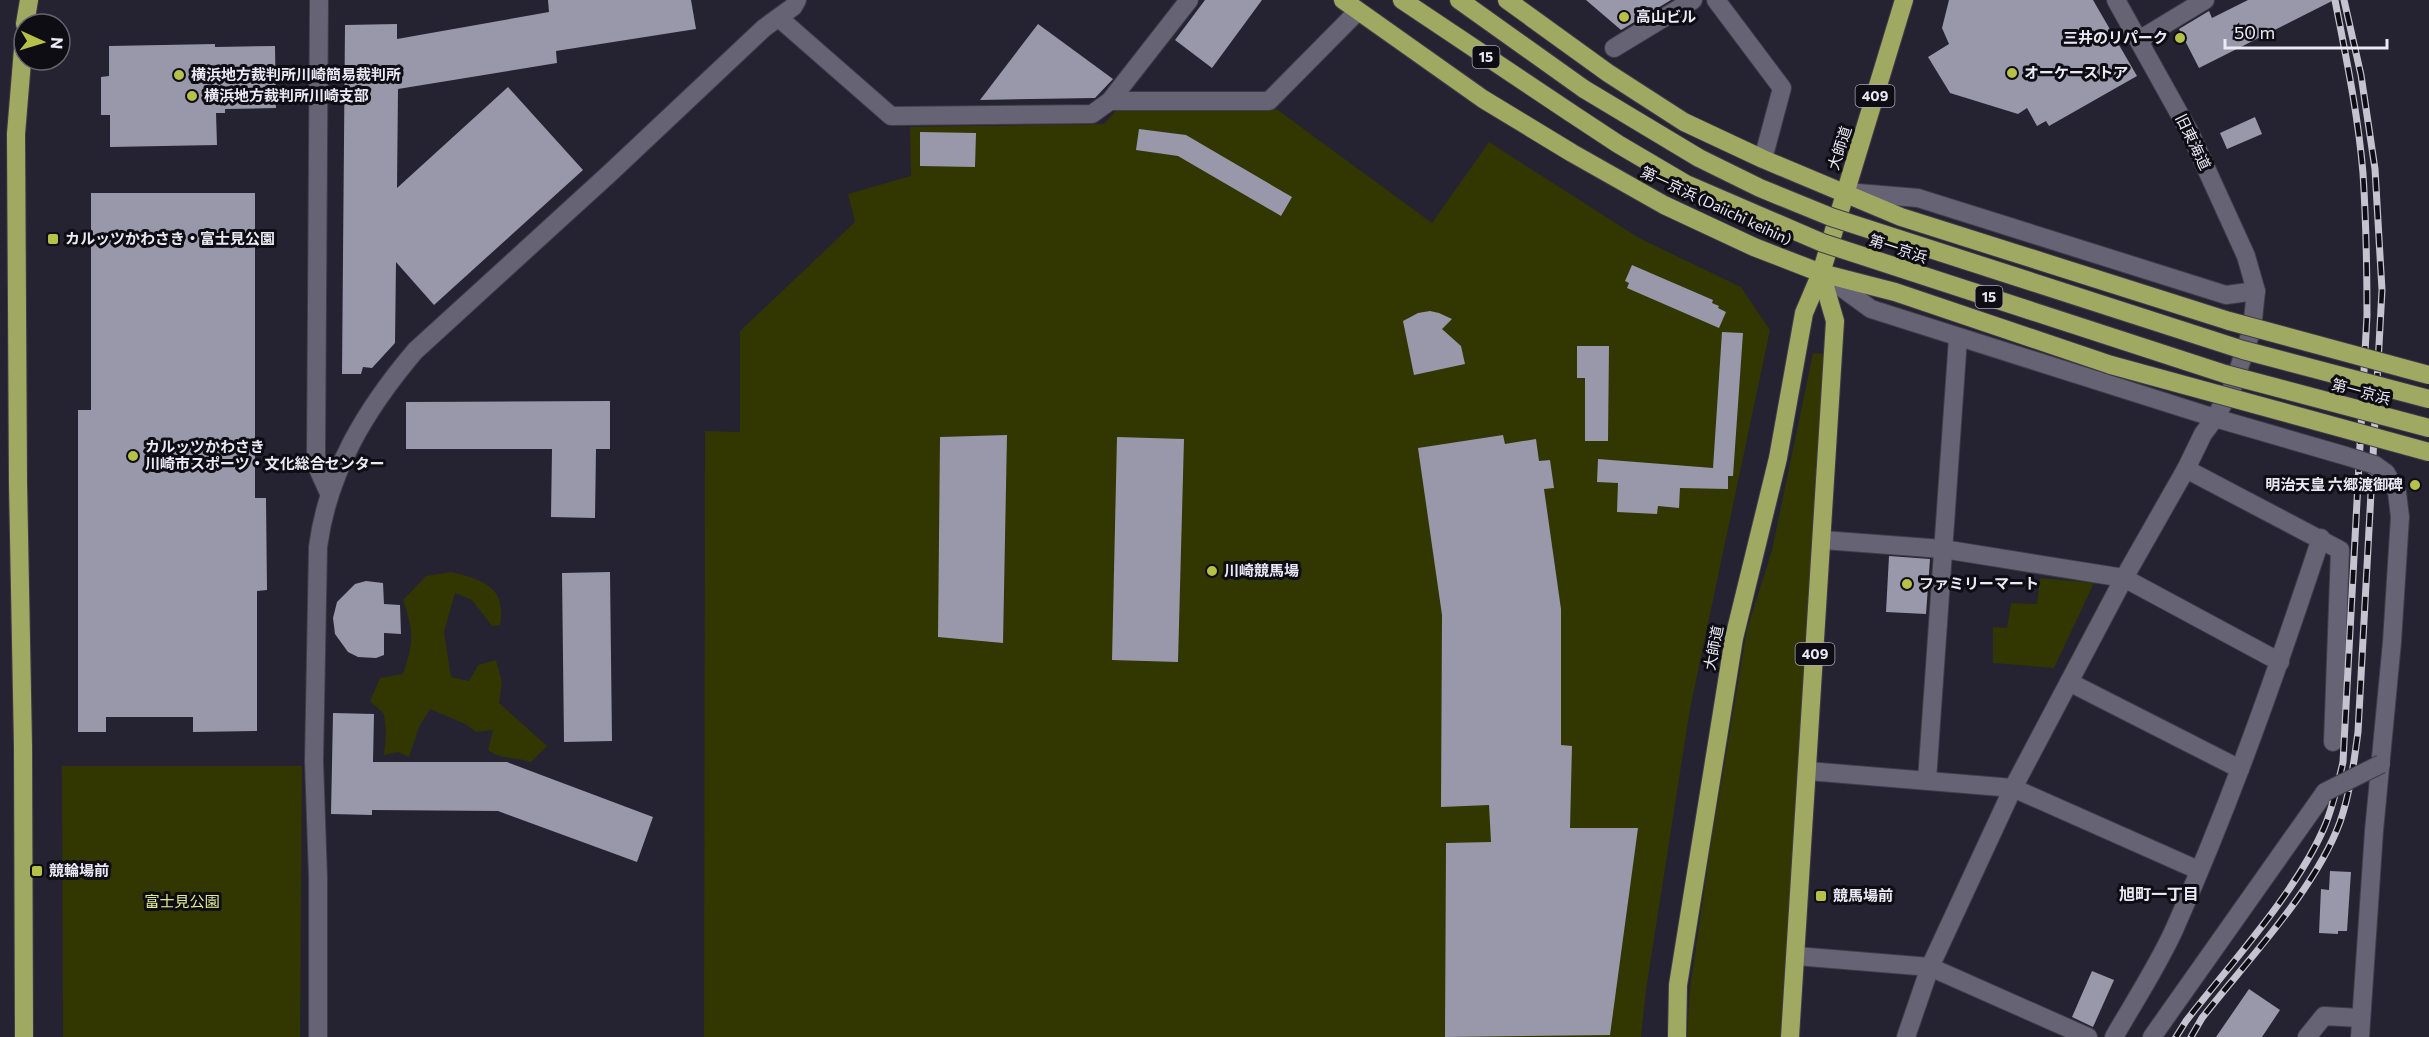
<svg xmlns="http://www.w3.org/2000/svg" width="2429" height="1037" viewBox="0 0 2429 1037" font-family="Commissioner,'Noto Sans JP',sans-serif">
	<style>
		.green { fill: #323600 }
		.building { fill: #9997aa }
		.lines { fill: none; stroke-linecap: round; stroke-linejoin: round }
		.minor-casing { stroke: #3f3c49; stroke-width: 20 }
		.highway-casing { stroke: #3f3c49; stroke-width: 20 }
		.minor { stroke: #666375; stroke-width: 18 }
		.highway { stroke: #a0a962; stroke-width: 18 }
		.rail-casing { stroke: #c5c3cf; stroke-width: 7 }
		.rail { stroke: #0e0d13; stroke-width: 4.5; stroke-dasharray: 14; stroke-linecap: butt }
		.minor-bridge-casing { stroke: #3f3c49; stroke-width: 20; stroke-linecap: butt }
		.highway-bridge-casing { stroke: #3f3c49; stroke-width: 20; stroke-linecap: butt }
		.minor-bridge { stroke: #666375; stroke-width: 18 }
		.highway-bridge { stroke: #a0a962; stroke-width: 18 }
		.poi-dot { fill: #b6c149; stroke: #0e0d13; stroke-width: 2 }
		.labels { text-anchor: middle; stroke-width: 6; stroke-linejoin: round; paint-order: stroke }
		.shield { fill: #0e0d13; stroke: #a9a7b0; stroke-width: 1.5 }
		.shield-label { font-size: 14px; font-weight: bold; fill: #ebe9f4 }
		.poi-label { font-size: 15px; font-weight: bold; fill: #ebe9f4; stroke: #0e0d13; text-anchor: start }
		.street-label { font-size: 15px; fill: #ebe9f4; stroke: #0e0d13 }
		.park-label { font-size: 15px; fill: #e0eb94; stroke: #0e0d13 }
		.neighbourhood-label { font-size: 16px; font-weight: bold; fill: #ebe9f4; stroke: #0e0d13 }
	</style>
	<rect width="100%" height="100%" fill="#252231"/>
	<g class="green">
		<path d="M1119,107L1275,108L1432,223L1489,142L1639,238L1741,287L1770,330L1690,709L1646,990L1641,1037H704L705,431L740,432V331L855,222L848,194L911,176L910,127L1104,124Z"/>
		<path d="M1813,353L1827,354L1780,1037H1687L1690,988L1711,843L1747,629L1772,550Z"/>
		<path d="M451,572C483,580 507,586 500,625L492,626L472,600L455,593L444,632L451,677L469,681L478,665L496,660L502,682L499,703L547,746L531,762C516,757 501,760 488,750L493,730L476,732L465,724L430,709L419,727L409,757L398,752L384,755L386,733L384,714L370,701L380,678L403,674C414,641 414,633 403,600L426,576Z"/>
		<path d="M2040,578L2094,583L2054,668L1993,663V627L2007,628L2011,603L2037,604Z"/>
		<path d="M302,766L300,1037H63L62,766Z"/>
	</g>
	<g class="building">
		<path d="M548,0H691L696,29L556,51L557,63L398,89L397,188L508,87L583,170L434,305L396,262L395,343L372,368L363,367L361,374H342L345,25L397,24V39L549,12Z"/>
		<path d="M1205,0H1262L1212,68L1175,40Z"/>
		<path d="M1586,0H1671L1621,30Z"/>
		<path d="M1949,0H2093L2137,76L2049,126L2046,121L2037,126L2027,108L2018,114L1950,93L1928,57L1949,44L1942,28Z"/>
		<path d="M2248,0H2334L2199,68L2179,29L2209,11L2212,18Z"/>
		<path d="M1038,24L1113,79L1095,98L980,100Z"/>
		<path d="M215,44V47L275,46L276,108L225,109V113H216L217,145L110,147V115H101V77L109,76V46Z"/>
		<path d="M2255,117L2262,134L2227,149L2220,133Z"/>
		<path d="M1139,129L1186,135L1292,197L1281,216L1178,156L1136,150Z"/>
		<path d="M920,132L976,133L975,167L920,166Z"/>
		<path d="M91,193H255V498H266L267,590L257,591V731L193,732V717H106V732H78V410H91Z"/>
		<path d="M1632,265L1713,300L1712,303L1719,306L1718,308L1726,312L1719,328L1627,288L1629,283L1625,281Z"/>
		<path d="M1430,311L1439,313L1452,319L1442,329L1461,346L1465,364L1414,375L1403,321L1418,313Z"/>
		<path d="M1722,332L1743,333L1733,476H1728V489L1680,488L1679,508L1658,506L1657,514L1617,512L1618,483L1597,482L1598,459L1713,468Z"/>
		<path d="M1577,346H1609L1608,441H1585V378H1577Z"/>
		<path d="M610,401V449H596L595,518L551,517L552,449H406V402Z"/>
		<path d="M1007,435L1003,643L938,637L940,437Z"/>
		<path d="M1503,435L1505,444L1536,439L1539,461L1550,460L1554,488L1544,489L1561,609V745L1572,746L1570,828H1638L1610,1035L1445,1037L1446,843L1491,842L1489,805L1441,807L1442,615L1418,448Z"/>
		<path d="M1117,437L1184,439L1178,662L1112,660Z"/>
		<path d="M1889,556L1930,559L1926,614L1886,612Z"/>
		<path d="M610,572L612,741L564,742L562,573Z"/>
		<path d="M366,581L383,583L384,604L400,605L401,634L384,633V655L376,658L358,657L348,652L335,634L333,618L337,602L355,584Z"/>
		<path d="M333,713L374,714L373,762H507L653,817L637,862L498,811L372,810V815L331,814Z"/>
		<path d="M2330,871L2351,872L2347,931H2338V934L2319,933L2321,889L2329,890Z"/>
		<path d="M2092,971L2114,980L2093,1027L2072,1017Z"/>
		<path d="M2249,989L2280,1010L2262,1037H2216Z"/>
	</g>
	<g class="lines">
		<defs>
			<g id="minor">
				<path d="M319,0L316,454L319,471L329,493"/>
				<path d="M1716,0L1782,88L1763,159"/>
				<path d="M779,18L891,116L1092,114L1110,101L1189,0"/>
				<path d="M2139,40L2205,0"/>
				<path d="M1614,48L1693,0"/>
				<path d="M1110,101H1269L1358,11"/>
				<path d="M1846,192L1918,198L2226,295L2256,291"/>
				<path d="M1823,274L1871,309L2215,418L2346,456"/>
				<path d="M2186,469L2340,550L2333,742"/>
				<path d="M1823,540L1943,549L2124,578L2280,662"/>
				<path d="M2069,682L2240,769"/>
				<path d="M1808,771L2013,788L2198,870"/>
				<path d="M1927,780L1958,338"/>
				<path d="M1796,956L1930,967L2088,1037"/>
				<path d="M318,1037V877L314,761L318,547C328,471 366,409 415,351L610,173L764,28L793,7L797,0"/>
				<path d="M1906,1037L1930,967L2013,788L2124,578L2186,469L2203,434L2215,418L2233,386L2252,329L2256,291L2246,256L2190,133L2116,0"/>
				<path d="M2114,1037C2134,1002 2157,967 2174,930C2231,802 2277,671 2321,538"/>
				<path d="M2152,1037L2325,792"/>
				<path d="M2307,1037L2324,1016L2360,1018"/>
				<path d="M2360,1037L2374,831L2392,642L2400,517L2397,492L2386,473"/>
			</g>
			<g id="highway">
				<path d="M1343,0L1483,99L1572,153L1664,205L1754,247L1821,273L1895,292L2111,365"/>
				<path d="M1402,0L1571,113"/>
				<path d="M1459,0L1584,89"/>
				<path d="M1507,0L1608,73L1684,122L1763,159L1901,217L2229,321"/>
				<path d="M25,24L29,0"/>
				<path d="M24,1037L23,746L18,483L16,134L24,37"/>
				<path d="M1677,1037L1678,985L1734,638L1778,458L1804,313L1821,273L1904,0"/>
				<path d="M1790,1037L1835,321L1821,273"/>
			</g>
		</defs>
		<use href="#minor" class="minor-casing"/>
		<use href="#highway" class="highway-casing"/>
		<use href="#minor" class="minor"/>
		<use href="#highway" class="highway"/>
		<defs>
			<g id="rail">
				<path d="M2176,1037L2186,1021C2231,963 2295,894 2324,828C2333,807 2338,784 2343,762L2367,315C2367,268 2366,220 2363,173C2358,114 2346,57 2335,0"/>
				<path d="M2191,1037L2202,1018C2248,959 2314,892 2340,822C2350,793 2354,762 2358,732L2382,290L2375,169L2361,75L2344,0"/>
			</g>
		</defs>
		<use href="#rail" class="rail-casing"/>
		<use href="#rail" class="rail"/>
		<defs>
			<g id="minor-bridge">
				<path d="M2346,456L2375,465L2386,473"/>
				<path d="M2325,792L2381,764"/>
			</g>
			<g id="highway-bridge">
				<path d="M1584,89L1699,158L1760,188L1831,217L2243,350L2429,399"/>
				<path d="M1571,113L1618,144L1686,184L1823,243L2225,374L2429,428"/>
				<path d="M2229,321L2429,375"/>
				<path d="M2111,365L2429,452"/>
			</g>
		</defs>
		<use href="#minor-bridge" class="minor-bridge-casing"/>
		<use href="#highway-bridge" class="highway-bridge-casing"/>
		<use href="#minor-bridge" class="minor-bridge"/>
		<use href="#highway-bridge" class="highway-bridge"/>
	</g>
	<g class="poi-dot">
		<circle cx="1624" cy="17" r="6"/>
		<circle cx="2180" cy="38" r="6"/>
		<circle cx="2012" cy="73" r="6"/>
		<circle cx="179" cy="75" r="6"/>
		<circle cx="192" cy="96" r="6"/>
		<rect x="47" y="233" width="12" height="12" rx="3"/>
		<circle cx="133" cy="456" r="6"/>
		<circle cx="2415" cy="485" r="6"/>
		<circle cx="1212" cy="571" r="6"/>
		<circle cx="1907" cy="584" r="6"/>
		<rect x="31" y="865" width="12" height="12" rx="3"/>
		<rect x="1815" y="890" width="12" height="12" rx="3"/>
	</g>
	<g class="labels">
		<g class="shield">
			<rect x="1472.5" y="46" width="27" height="22" rx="4.5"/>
			<rect x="1855.5" y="85" width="39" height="22" rx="4.5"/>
			<rect x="1975.5" y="286" width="27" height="22" rx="4.5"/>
			<rect x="1795.5" y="643" width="39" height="22" rx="4.5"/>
		</g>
		<g class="shield-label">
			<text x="1486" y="62">15</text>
			<text x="1875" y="101">409</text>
			<text x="1989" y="302">15</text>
			<text x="1815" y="659">409</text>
		</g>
		<g class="poi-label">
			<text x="1636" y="22">高山ビル</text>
			<text x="2168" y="43" text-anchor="end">三井のリパーク</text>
			<text x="2024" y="78">オーケーストア</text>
			<text x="191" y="80">横浜地方裁判所川崎簡易裁判所</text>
			<text x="204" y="101">横浜地方裁判所川崎支部</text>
			<text x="65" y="244">カルッツかわさき・富士見公園</text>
			<text x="145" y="452">カルッツかわさき<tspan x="145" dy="17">川崎市スポーツ・文化総合センター</tspan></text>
			<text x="2403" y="490" text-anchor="end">明治天皇 六郷渡御碑</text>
			<text x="1224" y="576">川崎競馬場</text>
			<text x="1919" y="589">ファミリーマート</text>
			<text x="49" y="876">競輪場前</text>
			<text x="1833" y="901">競馬場前</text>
		</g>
		<g class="street-label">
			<text transform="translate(2193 142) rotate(64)" y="5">旧東海道</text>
			<text transform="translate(1840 148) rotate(-72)" y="5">大師道</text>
			<text transform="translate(1716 206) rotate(25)" y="5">第一京浜 (Daiichi keihin)</text>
			<text transform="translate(1898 249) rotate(18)" y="5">第一京浜</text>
			<text transform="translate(2361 392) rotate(15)" y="5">第一京浜</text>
			<text transform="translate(1714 648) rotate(-79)" y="5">大師道</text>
		</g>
		<g class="park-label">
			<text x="182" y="907">富士見公園</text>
		</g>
		<g class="neighbourhood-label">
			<text x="2159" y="900">旭町一丁目</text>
		</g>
	</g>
	<g transform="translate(42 42) rotate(94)"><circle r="28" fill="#0e0d13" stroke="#66656d" stroke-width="1.5"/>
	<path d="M0-4.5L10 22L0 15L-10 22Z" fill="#b6c149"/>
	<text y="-9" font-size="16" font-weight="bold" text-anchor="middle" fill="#ebe9f4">N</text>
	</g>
	<path d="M2225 39v9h162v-9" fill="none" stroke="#ebe9f4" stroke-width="3"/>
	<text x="2234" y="39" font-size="18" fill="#ebe9f4" stroke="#0e0d13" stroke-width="4.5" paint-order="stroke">50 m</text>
</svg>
